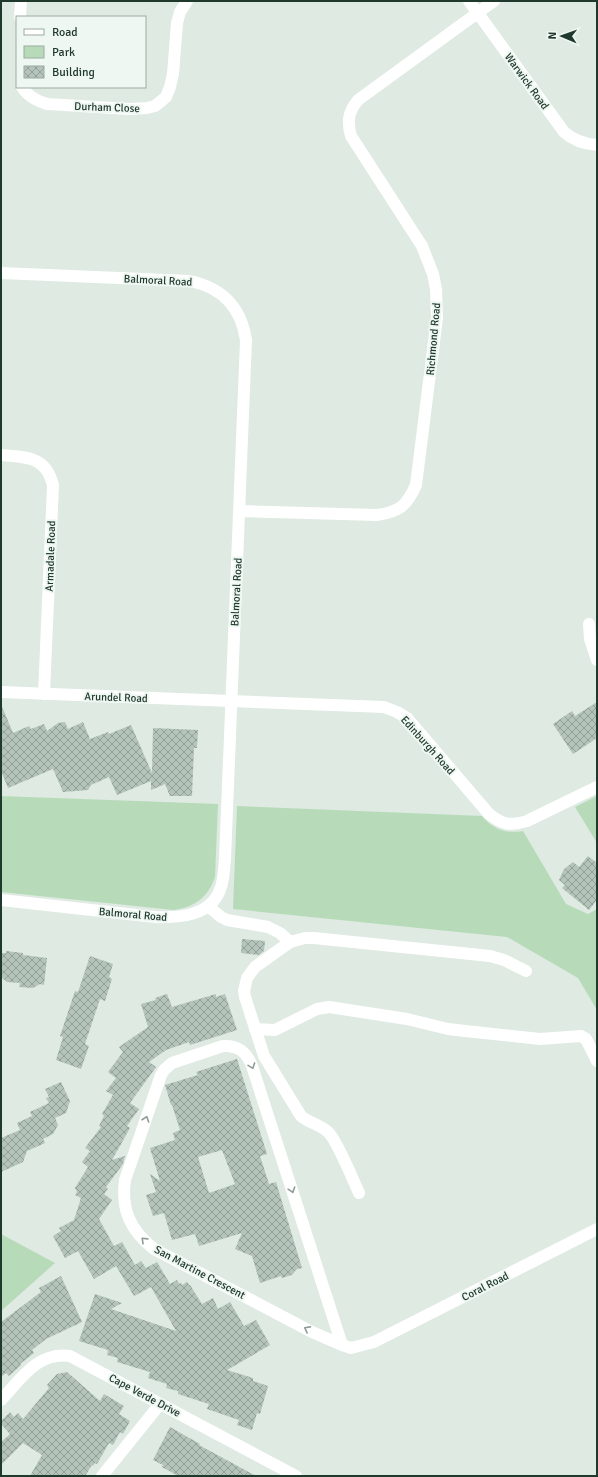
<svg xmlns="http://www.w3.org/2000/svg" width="598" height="1477" viewBox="0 0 598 1477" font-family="Signika,sans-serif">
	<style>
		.green { fill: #b7dbb9 }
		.building { fill: url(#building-cross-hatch); fill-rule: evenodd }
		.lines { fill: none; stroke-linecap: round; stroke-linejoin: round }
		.street { stroke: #fff; stroke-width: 12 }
		.oneway { stroke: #909c96 }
		.labels { text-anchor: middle; stroke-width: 4; stroke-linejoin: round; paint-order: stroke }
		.street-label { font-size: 11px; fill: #20392d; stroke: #eef7f1 }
	</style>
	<defs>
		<pattern id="building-cross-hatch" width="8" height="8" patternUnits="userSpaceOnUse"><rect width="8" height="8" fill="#b4c4bb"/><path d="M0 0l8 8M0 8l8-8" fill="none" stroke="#92a098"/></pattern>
	</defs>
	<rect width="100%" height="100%" fill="#deeae2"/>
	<g class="green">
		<path d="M1,796L218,804L215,877C208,897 195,907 174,910L1,892Z"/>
		<path d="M597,796V843L575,807Z"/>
		<path d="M237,806L482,816C493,829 505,834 523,831L566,904L588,914L597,909V1010L578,978L507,937L233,909Z"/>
		<path d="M1,1234L55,1263L1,1311Z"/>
	</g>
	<g class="building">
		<path d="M597,702V738L573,754L553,724L572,711L575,716Z"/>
		<path d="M1,704L13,733L29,726L31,729L44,724L47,731L58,723L65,722L68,729L83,722L90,739L108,732L109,734L131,725L152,773L153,728L198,730L197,748H194L192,796H170L165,784L151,790V781L117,795L109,777L91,785L88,790L63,792L53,769L8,788L1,771Z"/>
		<path d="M588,856L597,863V900L589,910L562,888L565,885L559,880L564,869L573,862L579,867Z"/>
		<path d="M242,939L265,941L264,951L259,955L241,953Z"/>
		<path d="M6,951L23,953V955L47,958L44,985L40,984L33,988L19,987L20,983L7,982L1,977V953H6Z"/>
		<path d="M90,956L113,964L109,977L112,979L105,1001L100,999L85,1044L89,1046L81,1069L56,1060L63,1037L60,1036L75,991L78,992Z"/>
		<path d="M167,994L172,1007L216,994V997L225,994L237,1030L190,1045L189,1042L166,1050L149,1062L156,1067L130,1103L139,1109L127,1126L130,1128L112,1160L125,1156L123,1164L106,1187L108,1189L104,1194L112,1200L99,1219L114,1246L122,1242L135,1265L141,1261L146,1268L157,1262L170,1284L177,1280L179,1284L181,1283L182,1285L187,1282L189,1285H190L202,1304L213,1298L218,1309L230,1302L244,1326L256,1320L270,1345L227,1370L253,1378V1381L268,1386L260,1414L257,1413L252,1430L237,1425L239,1420L207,1409L209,1404L178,1394V1391L166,1388L167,1384L148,1378L150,1372L117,1362L118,1358L107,1355L108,1350L79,1341L95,1294L122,1303L111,1309L176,1331L151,1287L134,1296L116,1266L94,1279L78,1251L65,1258L53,1236L61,1231L59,1228L74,1220L81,1198L75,1195L77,1192L75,1188L88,1167L82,1162L90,1151L85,1148L101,1127L99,1126L104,1116L102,1114L113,1095L106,1091L116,1078L108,1072L123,1052L119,1047L148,1027L141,1004L156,1000L155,998Z"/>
		<path d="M237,1059L267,1154L260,1156L269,1184L276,1182L302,1268L297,1269L292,1275L282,1278L281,1276L260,1283L252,1256L235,1249L242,1233L199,1246L195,1234L172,1240L164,1213L153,1216L146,1195L156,1192L150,1174L160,1181L150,1148L175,1140L173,1133L180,1130L172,1105H171L165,1085L198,1075L196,1072ZM222,1150L235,1184L209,1193L198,1157Z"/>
		<path d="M61,1082L70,1101L66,1113L55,1118L58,1125L53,1134L43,1139L45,1143L27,1151L23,1162L1,1172V1138L20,1130L17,1123L32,1116L30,1112L49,1103L46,1098L49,1097L45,1089Z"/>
		<path d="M61,1276L82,1322L46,1339L32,1350L34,1353L20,1364L21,1365L9,1376L6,1373L1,1377V1322L41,1292L39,1288Z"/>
		<path d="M67,1372L100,1401L104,1394L124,1406L119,1414L130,1421L123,1434L120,1432L113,1445L109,1443L97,1464L95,1463L93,1466L92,1465L85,1476H30L42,1455L23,1443L1,1465V1442L10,1434L1,1424V1421L10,1412L14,1417L18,1413L23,1419L49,1388L47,1385L57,1374Z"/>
		<path d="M170,1427L200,1444L199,1445L256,1476H178L162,1467L163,1465L153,1460Z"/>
	</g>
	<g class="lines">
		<g class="street">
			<path d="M469,1L564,132C574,141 584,144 597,145"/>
			<path d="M20,17L21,1"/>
			<path d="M22,87C28,97 37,101 47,104L129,109L147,108L155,106L160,102L166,97L170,87L173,74L177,23L180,12L187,1"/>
			<path d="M1,273L190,281C223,288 241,307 246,340L225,859C224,869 224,880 220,890C210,916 179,918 155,917L1,900"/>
			<path d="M1,455C26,457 46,456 53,485L44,694"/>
			<path d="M240,511L377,515C400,512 407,505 416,485L437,318L436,289L433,274L422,246L351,136C347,122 348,112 358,100L494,1"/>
			<path d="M589,624L590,639L597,660"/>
			<path d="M1,692L384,707L397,712L407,718L489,814C503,825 510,826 527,821L597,787"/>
			<path d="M208,906L221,917L227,920L268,927L280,933L290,942"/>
			<path d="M255,1029L275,1030L317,1009L329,1007L407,1019L448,1029L465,1031L540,1039L581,1036L586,1039L597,1061"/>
			<path d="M359,1193C353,1180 337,1140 328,1132C319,1124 309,1123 301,1116L264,1056L245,997L244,991L247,978L255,967L290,942L305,938H314L490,956L504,960L526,971"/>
			<path d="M342,1345L252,1066C247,1053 239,1045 223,1046L172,1063L164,1070L161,1075L125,1180C121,1210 130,1230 154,1249L312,1332L342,1345L351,1348L374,1342L597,1229"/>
			<path d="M1,1400C21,1379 38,1351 70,1356L296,1476"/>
			<path d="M102,1476L160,1404"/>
		</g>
	</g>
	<defs><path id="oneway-chevron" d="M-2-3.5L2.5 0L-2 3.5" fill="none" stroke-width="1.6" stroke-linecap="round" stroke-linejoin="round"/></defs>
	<g class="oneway">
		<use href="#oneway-chevron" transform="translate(252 1066) rotate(70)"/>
		<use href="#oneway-chevron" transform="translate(146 1119) rotate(-71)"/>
		<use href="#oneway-chevron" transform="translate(292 1190) rotate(72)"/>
		<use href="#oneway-chevron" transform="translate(144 1240) rotate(-136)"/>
		<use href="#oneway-chevron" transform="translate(307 1329) rotate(-152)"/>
	</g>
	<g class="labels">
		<g class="street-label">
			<text transform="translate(527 81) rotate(54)" y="4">Warwick Road</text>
			<text transform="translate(107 107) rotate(2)" y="4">Durham Close</text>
			<text transform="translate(158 280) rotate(3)" y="4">Balmoral Road</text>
			<text transform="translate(433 339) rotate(-85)" y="4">Richmond Road</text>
			<text transform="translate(50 556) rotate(-88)" y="4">Armadale Road</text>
			<text transform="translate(236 592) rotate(-87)" y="4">Balmoral Road</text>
			<text transform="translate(116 697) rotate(2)" y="4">Arundel Road</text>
			<text transform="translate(428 745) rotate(48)" y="4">Edinburgh Road</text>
			<text transform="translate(133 914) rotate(5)" y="4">Balmoral Road</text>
			<text transform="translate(200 1272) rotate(28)" y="4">San Martine Crescent</text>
			<text transform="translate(485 1286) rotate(-27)" y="4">Coral Road</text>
			<text transform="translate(145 1395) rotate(28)" y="4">Cape Verde Drive</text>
		</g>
	</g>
	<rect width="598" height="1477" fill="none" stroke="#20392d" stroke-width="4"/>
	<rect x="16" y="16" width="130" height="72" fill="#eef7f1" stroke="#9caba3"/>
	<rect x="24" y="29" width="20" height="6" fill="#ffffff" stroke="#9caba3"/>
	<text x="52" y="36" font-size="12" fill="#20392d">Road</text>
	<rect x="24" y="46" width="20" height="12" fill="#b7dbb9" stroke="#9caba3"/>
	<text x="52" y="56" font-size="12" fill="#20392d">Park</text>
	<rect x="24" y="66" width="20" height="12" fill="url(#building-cross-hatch)" stroke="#9caba3"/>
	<text x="52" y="76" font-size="12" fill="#20392d">Building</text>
	<g transform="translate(562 36) rotate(272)" stroke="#eef7f1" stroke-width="3" paint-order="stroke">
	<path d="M0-3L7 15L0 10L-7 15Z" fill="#20392d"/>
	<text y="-6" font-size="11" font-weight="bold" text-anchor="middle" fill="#20392d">N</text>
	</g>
</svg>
